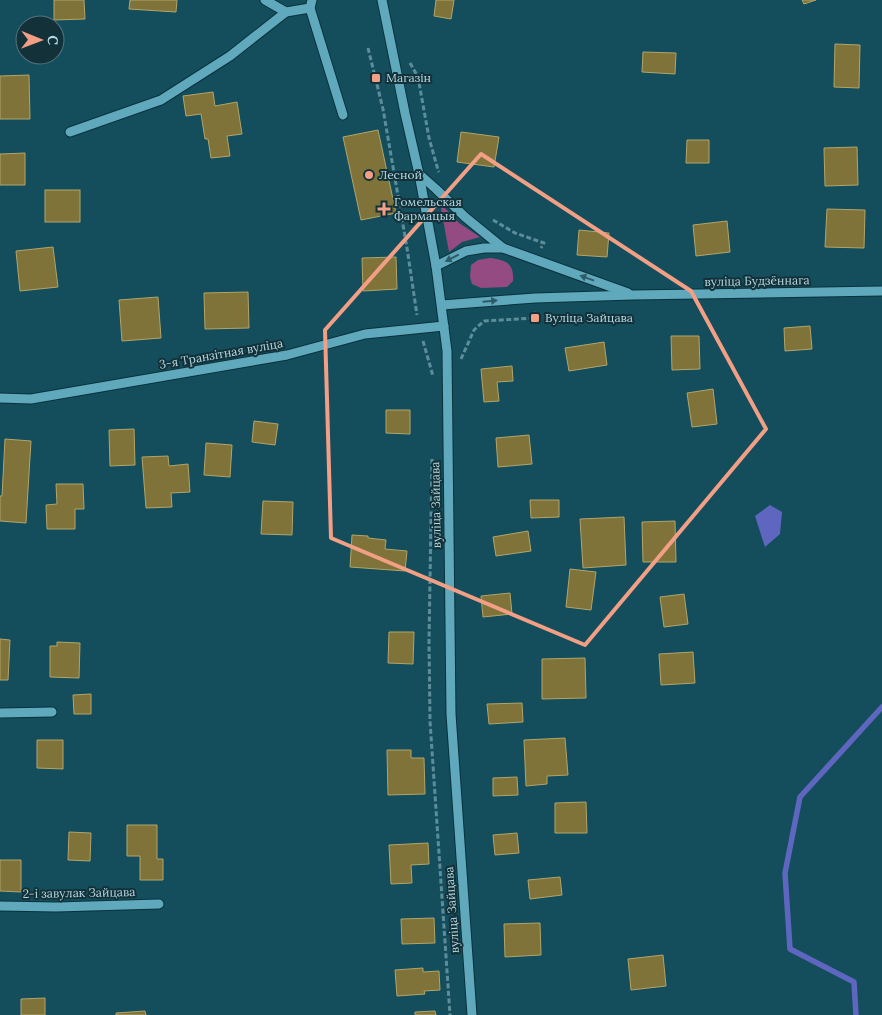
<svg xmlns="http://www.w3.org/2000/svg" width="882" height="1015" viewBox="0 0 882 1015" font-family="Lora,serif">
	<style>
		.green { fill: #944b82 }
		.water { fill: #5f66bf }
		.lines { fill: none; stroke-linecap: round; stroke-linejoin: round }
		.stream { stroke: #5f66bf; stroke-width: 5.5 }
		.building { fill: #7f733a; stroke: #b1a56b }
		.minor-casing { stroke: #09323c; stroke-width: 11 }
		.path { stroke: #5e8d9a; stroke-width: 3; stroke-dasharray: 5 2.5; stroke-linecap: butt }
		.minor { stroke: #60a8bc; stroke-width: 9 }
		.oneway { fill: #2e5b67 }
		.marked { fill: none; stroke: #f39f85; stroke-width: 4; stroke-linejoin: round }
		.poi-dot { fill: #f39f85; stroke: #133139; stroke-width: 2 }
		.labels { text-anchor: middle; stroke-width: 4; stroke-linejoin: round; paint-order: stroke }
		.poi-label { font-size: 12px; fill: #b6d9e3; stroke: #133139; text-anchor: start }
		.street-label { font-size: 12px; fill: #b6d9e3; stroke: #133139 }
	</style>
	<rect width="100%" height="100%" fill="#144e5c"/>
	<g class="green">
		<path d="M440,203L459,223L480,237L462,242L449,252Z"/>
		<path d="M490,258C506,260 514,263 513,281L507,287L481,288L472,284L470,277L471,265L478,260Z"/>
	</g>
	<path class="water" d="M770,505L782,512L780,534L765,547L755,516Z"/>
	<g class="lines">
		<path class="stream" d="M856,1015L854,982L790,949L785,873L800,797L882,707"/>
	</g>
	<g class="building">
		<path d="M54,0H84L85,19L54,20Z"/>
		<path d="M130,0H177L176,12L129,9Z"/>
		<path d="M436,0H454L451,19L434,16Z"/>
		<path d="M802,0H816L804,4Z"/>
		<path d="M835,44L860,45L859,88L834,87Z"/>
		<path d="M643,52L676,53L675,74L642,72Z"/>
		<path d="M29,75L30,119H0V76Z"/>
		<path d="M213,92L215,106L237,102L242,134L227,136L230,156L211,158L208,139H205L201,114L186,116L183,96Z"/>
		<path d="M378,130L396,213L361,220L343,137Z"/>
		<path d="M461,132L499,137L494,167L457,162Z"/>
		<path d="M687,140H709V163H686Z"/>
		<path d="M857,147L858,185L825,186L824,148Z"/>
		<path d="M25,153V185H0V154Z"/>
		<rect x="45" y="190" width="35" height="32"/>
		<path d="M827,209L865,210L864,248L825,247Z"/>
		<path d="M727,221L730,252L696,256L693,225Z"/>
		<path d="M579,230L609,233L607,257L577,255Z"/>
		<path d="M53,247L58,287L20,291L16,251Z"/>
		<path d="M396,257L397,289L363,291L362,258Z"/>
		<path d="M248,292L249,328L205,329L204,293Z"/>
		<path d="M158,297L161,338L122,341L119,300Z"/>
		<path d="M810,326L812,349L785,351L784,328Z"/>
		<path d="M671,336H699L700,369L672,370Z"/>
		<path d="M604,342L607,365L569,371L565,348Z"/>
		<path d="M512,366L513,381L497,382L499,401L484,402L481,369Z"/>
		<path d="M713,389L717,424L692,427L687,393Z"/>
		<path d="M386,410H410V434L386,433Z"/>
		<path d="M254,421L278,424L275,445L252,442Z"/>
		<path d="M134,429L135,465L110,466L109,430Z"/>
		<path d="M529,435L532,464L498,467L496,438Z"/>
		<path d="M5,439L31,441L26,523L0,521V496H2Z"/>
		<path d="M206,443L232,445L230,477L204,475Z"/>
		<path d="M168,456L169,466L188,464L190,492L171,493L172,507L146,508L142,457Z"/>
		<path d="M56,484H83L84,509H75V529H47L46,505L57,504Z"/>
		<path d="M530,500H559V517L531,518Z"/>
		<path d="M263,501L293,502L292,535L261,534Z"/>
		<path d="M624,517L626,565L583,568L580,519Z"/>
		<path d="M675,521L676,562H643L642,522Z"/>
		<path d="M528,531L531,551L496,556L493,537Z"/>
		<path d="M352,535L368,536V538L386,540L385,549L407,551L405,571L350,567Z"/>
		<path d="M570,569L596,572L591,610L566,607Z"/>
		<path d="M510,593L512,614L483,617L481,596Z"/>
		<path d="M684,594L688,624L664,627L660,597Z"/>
		<path d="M389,632H414L413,664L388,663Z"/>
		<path d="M0,639L10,640L8,680H0Z"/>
		<path d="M57,642L80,643L79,678L50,677V646H57Z"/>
		<path d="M693,652L695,683L661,685L659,654Z"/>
		<path d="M585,658L586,698L542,699V659Z"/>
		<path d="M91,694V714H74L73,695Z"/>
		<path d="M522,703L523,722L489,724L487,704Z"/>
		<path d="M565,738L568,775L547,776V784L526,786L524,740Z"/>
		<path d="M37,740H63V769L37,768Z"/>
		<path d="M387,750H411V758H424L425,794L388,795Z"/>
		<path d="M517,777L518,795L493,796V778Z"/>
		<path d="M586,802L587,833H555V803Z"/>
		<path d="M127,825H157V859H163V880H140V856H127Z"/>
		<path d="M69,832L91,833L90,861L68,860Z"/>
		<path d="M517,833L519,853L495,855L493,835Z"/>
		<path d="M428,843L429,864L411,865L412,883L391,884L389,845Z"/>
		<path d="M0,860H21V892L0,891Z"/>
		<path d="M560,877L562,895L530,899L528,880Z"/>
		<path d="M434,918L435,943L402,944L401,919Z"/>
		<path d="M540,923L541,955L505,957L504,924Z"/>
		<path d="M663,955L666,986L631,990L628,959Z"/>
		<path d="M423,968V972L439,971L440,990L424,991L425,994L397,996L395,970Z"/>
		<path d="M45,998V1015H21V999Z"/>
		<path d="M145,1011L146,1015H116V1013Z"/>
		<path d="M435,1011L436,1015H415V1012Z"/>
	</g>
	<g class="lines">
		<defs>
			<g id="minor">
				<path d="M265,0L286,12L310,8L312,0"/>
				<path d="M382,0L405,113L419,174L436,266L447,351L451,714L472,1015"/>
				<path d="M310,8L343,115"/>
				<path d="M70,132L161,100L230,56L286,12"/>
				<path d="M419,174L436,189L465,217L503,248"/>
				<path d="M436,266L466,251L484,248H503L628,293"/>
				<path d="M442,305L535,298L633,295L882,291"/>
				<path d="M0,398L31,399L287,355L365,334L444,326"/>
				<path d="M0,713L52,712"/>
				<path d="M0,906L56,907L159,904"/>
			</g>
		</defs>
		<use href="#minor" class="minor-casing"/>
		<g class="path">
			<path d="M368,48L383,109L407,248L417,315"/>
			<path d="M410,63L418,77L429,138L438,170L439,172"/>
			<path d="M493,220L515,233L544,243L541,248"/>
			<path d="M423,341L433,376"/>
			<path d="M461,359L474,330L484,321L535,318V311"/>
			<path d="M432,459L429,641L430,721L450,1015"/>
		</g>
		<use href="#minor" class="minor"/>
	</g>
	<defs><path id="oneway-solid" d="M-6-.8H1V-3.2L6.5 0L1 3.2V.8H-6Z" transform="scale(1.25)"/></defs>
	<g class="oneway">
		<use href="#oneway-solid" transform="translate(452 258) rotate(153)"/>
		<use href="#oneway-solid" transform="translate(587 278) rotate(-160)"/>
		<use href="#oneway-solid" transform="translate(490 301) rotate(-5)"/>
	</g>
	<path class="marked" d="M481,154L691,291L766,429L585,645L331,538L325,330Z"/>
	<g class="poi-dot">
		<rect x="371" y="73" width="10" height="10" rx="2.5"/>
		<circle cx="369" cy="175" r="5"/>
		<path d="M381.5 201.5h5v5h5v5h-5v5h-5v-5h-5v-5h5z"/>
		<rect x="530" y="313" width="10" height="10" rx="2.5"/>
	</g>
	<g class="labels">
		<g class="poi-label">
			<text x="386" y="82">Магазін</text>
			<text x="379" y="179">Лесной</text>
			<text x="394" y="206">Гомельская<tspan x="394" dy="14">Фармацыя</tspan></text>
			<text x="545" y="322">Вуліца Зайцава</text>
		</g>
		<g class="street-label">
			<text transform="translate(757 281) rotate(-1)" y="4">вуліца Будзённага</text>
			<text transform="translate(221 354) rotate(-10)" y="4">3-я Транзітная вуліца</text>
			<text transform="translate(436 505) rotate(-91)" y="4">вуліца Зайцава</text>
			<text transform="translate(79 893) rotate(-1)" y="4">2-і завулак Зайцава</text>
			<text transform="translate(452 910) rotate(-94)" y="4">вуліца Зайцава</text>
		</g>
	</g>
	<g transform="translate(40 40) rotate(91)"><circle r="24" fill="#133139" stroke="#54747d"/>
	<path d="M0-4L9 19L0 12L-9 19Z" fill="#f39f85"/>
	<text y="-8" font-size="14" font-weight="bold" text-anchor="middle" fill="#b6d9e3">С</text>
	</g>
</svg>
